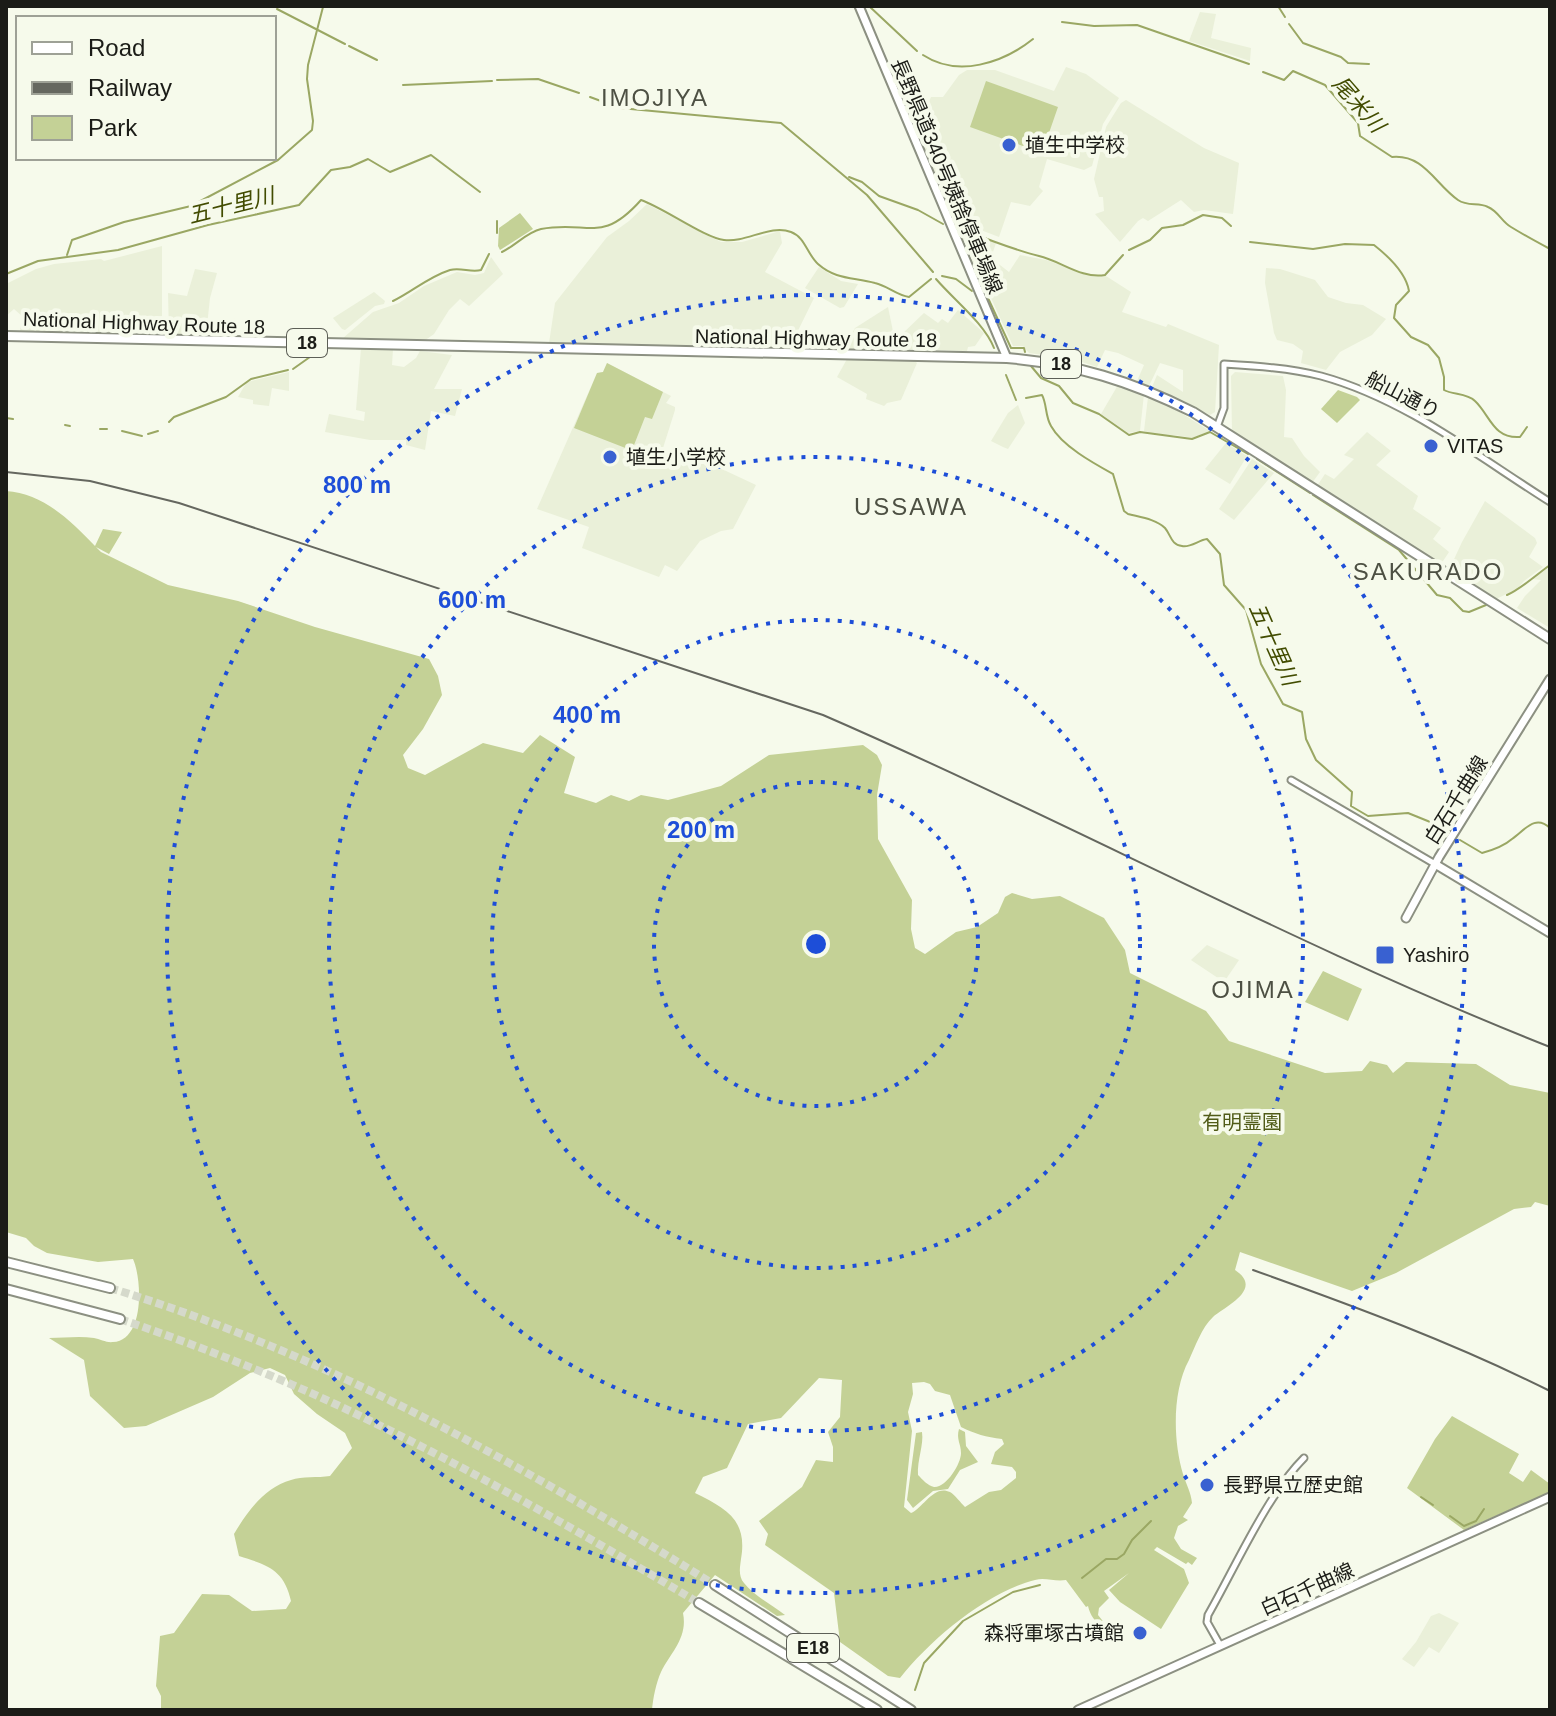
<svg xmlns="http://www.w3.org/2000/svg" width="1556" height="1716" viewBox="0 0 1556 1716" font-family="Arial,'Noto Sans JP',sans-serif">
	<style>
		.built { fill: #eaf0d9 }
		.green { fill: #c4d196; fill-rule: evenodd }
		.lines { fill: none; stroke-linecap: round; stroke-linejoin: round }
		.stream { stroke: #9aa763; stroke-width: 2 }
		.highway-tunnel { stroke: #d5d9cb; stroke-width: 8; stroke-dasharray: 8 4; stroke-linecap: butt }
		.minor-casing { stroke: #8c9082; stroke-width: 9 }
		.major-casing { stroke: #8c9082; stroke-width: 11 }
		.highway-casing { stroke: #8c9082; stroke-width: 12 }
		.minor { stroke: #fff; stroke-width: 5 }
		.major { stroke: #fff; stroke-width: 7 }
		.highway { stroke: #fff; stroke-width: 8 }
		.rail { stroke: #65675f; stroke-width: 2 }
		.ring { fill: none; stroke: #1d4ed8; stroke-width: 4; stroke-dasharray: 4 8 }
		.poi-dot { fill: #3961d1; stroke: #f6faeb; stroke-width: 3 }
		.labels { text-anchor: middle; stroke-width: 8; stroke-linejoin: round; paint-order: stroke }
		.shield { fill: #f6faeb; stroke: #5d5f57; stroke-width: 2 }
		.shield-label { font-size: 18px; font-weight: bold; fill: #1b1c17 }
		.poi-label { font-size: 20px; fill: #1b1c17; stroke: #f6faeb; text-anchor: start }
		.street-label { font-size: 20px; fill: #1b1c17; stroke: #f6faeb }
		.park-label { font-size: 20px; fill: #505b17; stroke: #f6faeb }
		.water-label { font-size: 22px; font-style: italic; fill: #424c01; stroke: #f6faeb }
		.quarter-label { font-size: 24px; letter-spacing: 2px; fill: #4d5043; stroke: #f6faeb }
		.centre { fill: #1d4ed8; stroke: #f6faeb; stroke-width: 4 }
		.ring-label { font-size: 24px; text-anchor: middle; font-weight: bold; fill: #1d4ed8; stroke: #f6faeb; stroke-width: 8; stroke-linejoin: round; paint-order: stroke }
	</style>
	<rect width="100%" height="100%" fill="#f6faeb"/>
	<g class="built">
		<path d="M1200,12L1216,14L1211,38L1251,48L1250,61L1189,41Z"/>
		<path d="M1066,67L1086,74L1119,98L1103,124L1092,166L1084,170L1047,159L1039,187L1043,191L1030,206L1011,202L999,237L952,219L916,132L931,97H943L959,75L967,70H995L1054,91Z"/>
		<path d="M1126,100L1204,148L1239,163L1233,214L1204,210L1194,212L1181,200L1148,221L1143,218L1138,221L1120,242L1095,214L1104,211L1103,197H1099L1094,179L1106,127L1121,103Z"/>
		<path d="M647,204L721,242H742L780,231L782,243L765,272L814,298L789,349L549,343L555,303L607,237L629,221Z"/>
		<path d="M957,229L996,243L991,258L1009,272L1020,255L1046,260L1092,276H1106L1131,292L1122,312L1166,327L1168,324L1219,345L1215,412L1210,415L1152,387L1157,375L1183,392V370L1160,363L1149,386L1137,381L1144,365L1118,353L1105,350L1097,367L1073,359L1029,353L1023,346H1013L991,298L979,285Z"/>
		<path d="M162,246V334L20,331L22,316L14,309L6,316V284L36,269L54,264L101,259L104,261Z"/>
		<path d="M491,257L503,274L469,306L460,299L449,310L434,334L424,341L342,339L373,312L399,303L424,286L457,272L475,275L484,273Z"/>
		<path d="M819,267L841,281L858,284L844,307L840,308L805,288Z"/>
		<path d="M1266,268L1280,269L1315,280L1328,297L1346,303L1363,305L1386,319L1372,335L1340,352L1326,370L1301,363L1303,351L1293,344L1277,340L1274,333L1265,283Z"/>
		<path d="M195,269L217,273L210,298L206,335L169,334L168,293L187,296Z"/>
		<path d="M374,292L385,301L384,304L375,306L345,330L342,329L333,318Z"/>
		<path d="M888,307L896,346L895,352L843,350L855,328Z"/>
		<path d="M958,310L984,333L975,346L968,347L967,351L903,349L900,336L924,313L938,323L942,319L948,323Z"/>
		<path d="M361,348L393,349L392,365L404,367L416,358L420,351L452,355L434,389H462L455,416L431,411L425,450L406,445V440H370L325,432L329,414L364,421L365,412L356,410Z"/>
		<path d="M847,359L915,361L917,363L901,400L887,403L884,406L866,399L867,394L837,377Z"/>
		<path d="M607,363L671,396L666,403L675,407V410L663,448L689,460L691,457L725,467L724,470L756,485L733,529L721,531L700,541L677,571L665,565L659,577L582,548L589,527L537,509L597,373L603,372Z"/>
		<path d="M289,372V391L272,388L269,406L253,404V400L238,397L246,383L251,381Z"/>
		<path d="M1235,372L1283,376L1286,390L1284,437L1292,438L1304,456L1320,472L1312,483L1232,432L1231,376Z"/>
		<path d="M1118,385L1144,394L1140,431L1128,433L1101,414Z"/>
		<path d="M1148,397L1173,408L1210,431L1192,438L1175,435H1158L1144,431Z"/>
		<path d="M1018,405L1025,423L1008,449L1003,447L991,441L1008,413Z"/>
		<path d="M1367,432L1391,451L1376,465L1418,496L1413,509L1441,528L1433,539L1449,552L1441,564L1317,486L1325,474L1334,479L1354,459L1344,455Z"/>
		<path d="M1226,443L1247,456L1230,484L1205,469Z"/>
		<path d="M1252,459L1274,473L1234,520L1219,509Z"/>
		<path d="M1485,501L1535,538L1537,543L1529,557L1543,567L1524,581L1517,589L1496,599L1449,570L1462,542Z"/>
		<path d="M1550,567V628L1517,608L1525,596L1541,580L1531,579Z"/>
		<path d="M1207,945L1239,960L1224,982L1191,960Z"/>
		<path d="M1439,1613L1459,1623L1439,1653L1429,1647L1414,1667L1402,1659L1416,1642L1431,1616Z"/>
	</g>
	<g class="green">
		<path d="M986,81L1058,107L1042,153L970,127Z"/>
		<path d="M520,213L533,229L500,250L498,246L499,228Z"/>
		<path d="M607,363L663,392L652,419L645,417L634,445L628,449L574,428L597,373L603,372Z"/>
		<path d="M1338,390L1357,397L1360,400L1337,423L1321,409Z"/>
		<path d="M6,491C43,493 71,521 95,546L103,529L122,532L109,554L96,547L101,552L168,585L238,601L315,627L429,659L438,676L442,695L423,729L403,755L408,768L425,775L483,743L523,753L540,735L575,757L564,793L596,803L611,795L629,801L641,795L668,800L721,786L769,755L863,745L877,755L882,765L877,795L878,839L912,900L911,929L915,948L925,954L956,932L977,927L998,913L1005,897L1012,893L1032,899L1060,896L1104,918L1125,950L1130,973L1206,1011L1229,1041L1325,1073L1362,1071L1370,1061L1387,1065L1393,1073L1406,1062L1476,1064L1510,1085L1550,1093V1206L1535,1202L1531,1207L1514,1209L1396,1273L1352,1291L1240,1252L1235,1270C1264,1289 1226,1306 1213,1317C1202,1327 1195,1347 1189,1360C1172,1391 1173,1441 1183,1474C1186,1484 1191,1492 1192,1503L1183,1517L1188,1520L1178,1526L1174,1538L1181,1549L1197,1558L1192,1565L1188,1562L1186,1564L1157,1547L1154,1550L1184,1569L1189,1583L1161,1629L1120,1602L1109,1590L1129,1573L1104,1591L1109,1598L1099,1608L1098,1615L1110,1630L1124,1640L1123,1642C1108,1632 1092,1624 1088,1606L1086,1607L1066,1580C1055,1582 1045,1577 1035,1580C987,1592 931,1639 900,1678L888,1676L840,1642L834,1593L765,1545L768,1534L759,1521L802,1487L816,1460L833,1462V1447L828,1432L840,1417L842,1380L819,1378L781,1418L748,1424L727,1468L703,1477L695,1493C725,1508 748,1519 741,1559C740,1567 738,1576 744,1583C753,1595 772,1605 785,1615L777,1616L715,1575L683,1613C688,1638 671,1652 661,1672C656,1683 653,1698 652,1710H161V1696L156,1686L160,1636L174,1633L202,1594L229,1595L252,1611L286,1609L291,1601C284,1569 267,1565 239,1556L234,1534C247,1512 265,1487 291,1480C302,1476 318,1478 330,1476L352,1448L345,1433L317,1414L294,1394L285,1375L270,1368L250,1373L213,1397L146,1426L124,1428L90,1396L84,1360L49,1338C64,1338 79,1336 94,1338C100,1339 107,1343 113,1342C145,1340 142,1279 133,1259L98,1262L47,1253L34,1246L26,1238L6,1232ZM924,1382L930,1384L935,1391L950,1395L961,1427C975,1434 986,1437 1002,1439L1004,1444L995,1452L991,1464L1012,1467L1016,1472V1478L1001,1490L989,1492L965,1507C961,1503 955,1495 950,1492C934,1484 923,1508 911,1513L904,1507L912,1431L908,1412L913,1394L912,1383Z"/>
		<path d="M1323,971L1362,989L1348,1021L1305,1002Z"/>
		<path d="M1452,1416L1519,1454L1509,1473L1523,1482L1531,1470L1550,1484V1492L1464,1530L1407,1488L1435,1439Z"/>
		<path d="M959,1429L965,1432L966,1446L978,1462L960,1470L948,1489L933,1491L913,1508L907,1500L916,1433L922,1432C924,1445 917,1460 918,1475C922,1479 928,1486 934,1487C946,1488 961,1464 961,1453C961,1444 956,1439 959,1429Z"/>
	</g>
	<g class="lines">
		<g class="stream">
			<path d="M869,6L917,51"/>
			<path d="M1278,6L1285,17"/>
			<path d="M277,9L345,44"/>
			<path d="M1062,22L1094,26L1137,25L1249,64"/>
			<path d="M1289,24L1303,43L1341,57L1348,63L1369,64"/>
			<path d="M349,46L377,60"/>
			<path d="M923,55C958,78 1003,63 1033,39"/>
			<path d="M1263,72L1284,80L1293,71L1325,85L1358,123L1360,136L1392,157C1424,154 1435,184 1458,200C1468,207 1478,202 1488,207C1498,211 1502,222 1511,227C1524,235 1537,242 1550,249"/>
			<path d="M497,80L538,79L579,93"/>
			<path d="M403,85L492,81"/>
			<path d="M590,97L620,108L781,123L867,195L933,272"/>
			<path d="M849,177L862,182L879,196L918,210L943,224"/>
			<path d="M956,227C984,238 1011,249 1039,256C1061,261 1081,279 1105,275L1123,255"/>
			<path d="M497,233V221"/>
			<path d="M1250,242L1313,249L1345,244L1374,245C1388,256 1406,273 1409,291L1396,305L1394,318L1411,337L1428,345L1439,358L1444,377V390C1453,395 1467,393 1475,401C1490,415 1493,439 1520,437L1527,427"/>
			<path d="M1129,250L1150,240L1162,228L1183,225L1203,215L1222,218L1231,226"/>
			<path d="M502,252C515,246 527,232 541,229C589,220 601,245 641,200C664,208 705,238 724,240C746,243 770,224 791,232C805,237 807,254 818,264C836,280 854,277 875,283C888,286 896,295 909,297L931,279"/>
			<path d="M67,255L72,240L124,222L191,206L278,160L312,130L313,121L307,79L308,65L323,7"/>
			<path d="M6,274L38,261L118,250L208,225L299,205L331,170L350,167L368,159L390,172L431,155L480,192"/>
			<path d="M942,276L956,279L972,291"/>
			<path d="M936,279C955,301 984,323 994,348"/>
			<path d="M988,298L1011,348H1024L1025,352"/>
			<path d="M393,301C412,292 428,277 450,270C461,267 471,273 481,270L489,254"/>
			<path d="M1031,366L1041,378L1059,386L1073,403L1099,414L1129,435L1140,432L1192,439L1210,432L1248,454"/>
			<path d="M293,369L324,347"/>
			<path d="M1006,375L1016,400"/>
			<path d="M1026,398L1042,395C1047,404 1045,416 1051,426C1062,446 1093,463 1113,474L1124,511L1128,514C1139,517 1156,519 1165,528C1171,535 1171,545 1182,546C1190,548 1199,540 1207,539L1220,554L1224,585L1246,610L1261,664L1267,675L1283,704L1302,712L1306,739L1316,760L1352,792L1351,806L1368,816L1408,813L1445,828"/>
			<path d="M6,418L13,419"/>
			<path d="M169,422L174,417L226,397L251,379L288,370"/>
			<path d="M65,425L70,426"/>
			<path d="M100,429H107"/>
			<path d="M122,431L142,436"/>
			<path d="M148,434L158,431"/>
			<path d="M1257,459L1310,493"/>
			<path d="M1313,495L1399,550L1437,595L1450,598L1463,611L1469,612L1486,605"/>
			<path d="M1507,595C1521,589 1536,575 1550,565"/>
			<path d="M1460,840L1482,853C1493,850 1504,846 1512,839C1525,830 1535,814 1550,828"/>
			<path d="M1421,1497L1433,1505"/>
			<path d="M1450,1516L1464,1526L1476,1521L1484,1509"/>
			<path d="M1082,1578L1106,1559H1117L1124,1554L1132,1540L1151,1521"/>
			<path d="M915,1690L924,1663L963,1621L1013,1592L1040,1585"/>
		</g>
		<g class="highway-tunnel">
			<path d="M110,1288C328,1354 523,1466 715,1585"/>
			<path d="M120,1319C199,1346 277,1376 352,1412C471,1469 585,1535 699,1603"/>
		</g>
		<defs>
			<g id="minor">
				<path d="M1217,427L1224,408V364C1257,366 1289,368 1321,376C1405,399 1477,456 1550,502"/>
				<path d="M1291,780L1435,864"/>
				<path d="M1220,1645L1207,1622L1208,1615C1235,1568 1267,1495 1304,1458"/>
			</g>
			<g id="major">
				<path d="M859,6L1007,358"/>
				<path d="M1435,864L1550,933"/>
				<path d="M1406,918L1439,857L1550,679"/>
				<path d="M1078,1710L1550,1497"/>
			</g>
			<g id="highway">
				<path d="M6,336L1007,358C1076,364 1131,381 1193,412L1550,639"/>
				<path d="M6,1262L110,1288"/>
				<path d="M6,1289L120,1319"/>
				<path d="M715,1585L911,1710"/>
				<path d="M699,1603L877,1710"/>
			</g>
		</defs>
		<use href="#minor" class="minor-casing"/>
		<use href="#major" class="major-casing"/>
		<use href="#highway" class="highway-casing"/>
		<use href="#minor" class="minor"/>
		<use href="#major" class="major"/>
		<use href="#highway" class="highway"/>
		<g class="rail">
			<path d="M6,472L90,481L179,503L823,715C1067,821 1302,949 1550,1047"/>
			<path d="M1253,1270C1354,1306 1454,1343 1550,1391"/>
		</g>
	</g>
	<g class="ring">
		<circle cx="816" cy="944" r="162"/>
		<circle cx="816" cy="944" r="324"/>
		<circle cx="816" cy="944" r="487"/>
		<circle cx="816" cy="944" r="649"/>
	</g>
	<g class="poi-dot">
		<circle cx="1009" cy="145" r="8"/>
		<circle cx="1431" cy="446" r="8"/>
		<circle cx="610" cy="457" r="8"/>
		<rect x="1375" y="945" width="20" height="20" rx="4"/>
		<circle cx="1207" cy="1485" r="8"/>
		<circle cx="1140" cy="1633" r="8"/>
	</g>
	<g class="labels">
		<g class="shield">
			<rect x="287" y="329" width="40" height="28" rx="6"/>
			<rect x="1041" y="350" width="40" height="28" rx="6"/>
			<rect x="787" y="1634" width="52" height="28" rx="6"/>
		</g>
		<g class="shield-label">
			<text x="307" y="349">18</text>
			<text x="1061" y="370">18</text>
			<text x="813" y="1654">E18</text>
		</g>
		<g class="poi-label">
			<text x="1025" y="152">埴生中学校</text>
			<text x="1447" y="453">VITAS</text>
			<text x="626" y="464">埴生小学校</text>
			<text x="1403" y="962">Yashiro</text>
			<text x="1223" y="1492">長野県立歴史館</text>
			<text x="1124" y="1640" text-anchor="end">森将軍塚古墳館</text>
		</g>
		<g class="street-label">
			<text transform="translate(947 176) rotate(67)" y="7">長野県道340号姨捨停車場線</text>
			<text transform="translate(144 323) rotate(2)" y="7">National Highway Route 18</text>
			<text transform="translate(816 338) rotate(1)" y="7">National Highway Route 18</text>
			<text transform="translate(1403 395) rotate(27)" y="7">船山通り</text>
			<text transform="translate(1456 800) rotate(-58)" y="7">白石千曲線</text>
			<text transform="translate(1307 1589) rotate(-24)" y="7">白石千曲線</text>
		</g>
		<g class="park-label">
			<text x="1242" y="1129">有明霊園</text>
		</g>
		<g class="water-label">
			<text transform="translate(1359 104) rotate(49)" y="8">尾米川</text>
			<text transform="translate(231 205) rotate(-14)" y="8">五十里川</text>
			<text transform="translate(1274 644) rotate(66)" y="8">五十里川</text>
		</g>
		<g class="quarter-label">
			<text x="655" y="106">IMOJIYA</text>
			<text x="911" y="515">USSAWA</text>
			<text x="1428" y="580">SAKURADO</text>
			<text x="1253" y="998">OJIMA</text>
		</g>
	</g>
	<circle cx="816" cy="944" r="12" class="centre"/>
	<g class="ring-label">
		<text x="357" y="493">800 m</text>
		<text x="472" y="608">600 m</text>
		<text x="587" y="723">400 m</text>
		<text x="701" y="838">200 m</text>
	</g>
	<rect width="1556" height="1716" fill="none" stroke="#1b1c17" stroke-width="16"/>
	<rect x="16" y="16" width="260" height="144" fill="#f6faeb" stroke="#9ea196" stroke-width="2"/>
	<rect x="32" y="42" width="40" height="12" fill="#ffffff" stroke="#9ea196" stroke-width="2"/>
	<text x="88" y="56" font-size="24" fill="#1b1c17">Road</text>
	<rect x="32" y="82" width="40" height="12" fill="#65675f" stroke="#9ea196" stroke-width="2"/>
	<text x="88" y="96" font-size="24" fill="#1b1c17">Railway</text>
	<rect x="32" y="116" width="40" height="24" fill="#c4d196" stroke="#9ea196" stroke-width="2"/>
	<text x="88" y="136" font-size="24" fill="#1b1c17">Park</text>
</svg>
